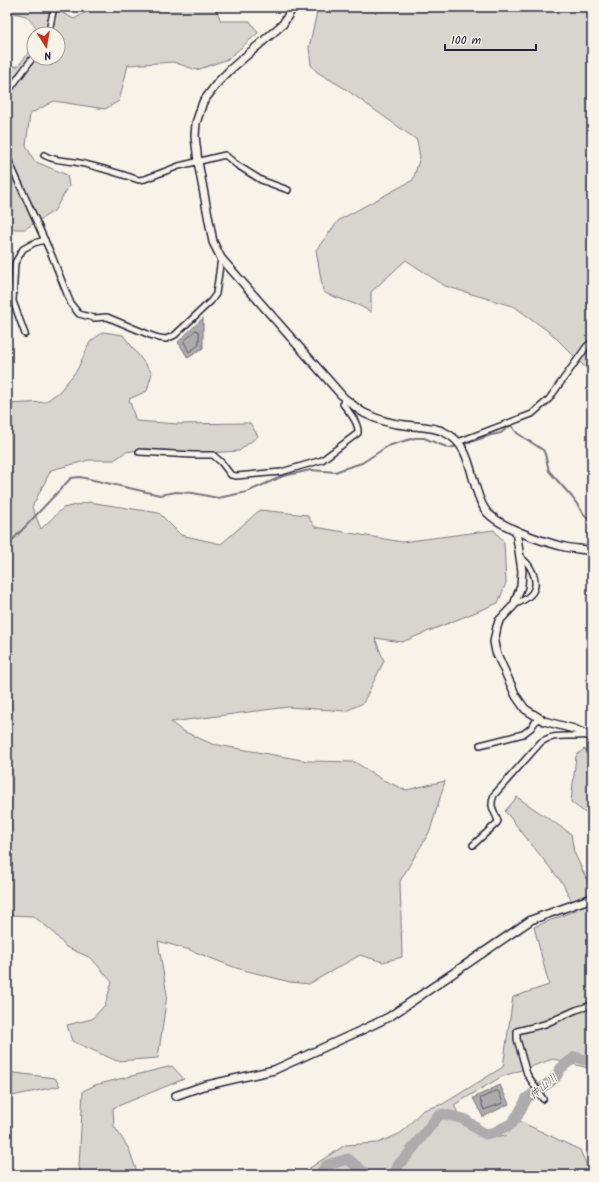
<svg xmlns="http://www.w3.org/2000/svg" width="599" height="1182" viewBox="0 0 599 1182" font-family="Kalam,'Klee One',sans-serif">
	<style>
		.green { fill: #d8d5cf; stroke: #7d7c85 }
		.water { fill: #aeabad; stroke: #76747f }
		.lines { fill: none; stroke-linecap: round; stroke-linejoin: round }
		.shore { stroke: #5a5969; stroke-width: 1 }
		.stream { stroke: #76747f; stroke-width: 2 }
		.river { stroke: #aeabad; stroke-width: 11 }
		.minor-casing { stroke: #22223b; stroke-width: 8 }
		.tertiary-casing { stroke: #22223b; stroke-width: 10 }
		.minor { stroke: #f7f3e8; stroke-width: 5 }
		.tertiary { stroke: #f7f3e8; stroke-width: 7 }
		.labels { text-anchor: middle; stroke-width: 3; stroke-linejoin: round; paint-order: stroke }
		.water-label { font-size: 11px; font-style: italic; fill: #535263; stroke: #f7f3e8 }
	</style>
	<rect width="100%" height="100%" fill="#f7f3e8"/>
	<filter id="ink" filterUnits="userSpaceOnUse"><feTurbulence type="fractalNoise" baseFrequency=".025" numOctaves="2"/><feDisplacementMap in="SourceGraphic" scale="8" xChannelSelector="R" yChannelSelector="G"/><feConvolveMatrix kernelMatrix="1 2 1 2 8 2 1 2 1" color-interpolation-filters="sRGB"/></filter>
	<g filter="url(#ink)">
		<g class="green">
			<path d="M7,7H51L74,19L95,7H215L221,21H250L258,33L228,59L197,70L173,62L128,65L119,101L105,109L54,101L30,114L26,145L34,161L67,175L69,186L54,211L25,229H13L7,226V67L18,66L34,46V58H58V34H35L36,27L26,16L7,11Z"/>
			<path d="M318,7H592V325L589,327L592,330V374L552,334L515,307L445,286L406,260L371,292V312L360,306L327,294L323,291L316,250L339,220L413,180L420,157L417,140L344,88L317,72L311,65L309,47Z"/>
			<path d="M103,332L123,335L152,373L147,391L129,399L136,421L178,424L250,423L258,436L239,451L206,453L146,449L126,452L114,460H89L51,470L32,507L41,529L63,508L89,502L159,513L181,535L221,544L260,510L307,515L315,527L402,542L494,530L504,542L506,583L498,603L402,642L375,638L384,661L363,703L346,711L288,707L171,722L181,730L212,744L308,761L355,762L383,780L406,790L445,781L430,831L400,881L402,957L383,962L360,955L309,984L290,982L236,968L190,950L158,941L167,995L158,1058L117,1061L72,1041L67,1025L92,1019L105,1005L112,982L91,958L66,947L51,930L33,916L7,915V404L45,402L59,392L77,370L90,342Z"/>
			<path d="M584,749L592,755V818L571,802L576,756Z"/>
			<path d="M517,797L571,834L574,852L592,891V1069L553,1059L501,1077L454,1105L461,1120L487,1138L507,1135L519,1121L580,1150L588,1168L592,1172V1175H303L308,1169L345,1145L378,1143L401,1133L423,1110L443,1104L503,1067L513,997L549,985L534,927L576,910L563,884L505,811Z"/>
			<path d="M172,1066L184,1079L113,1108L114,1126L129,1149L138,1175H81L79,1166L83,1091L95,1085Z"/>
			<path d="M7,1072L55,1078L60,1086L7,1097Z"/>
		</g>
		<g class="water">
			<path d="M203,318V348L188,358L178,342Z"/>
			<path d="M500,1085L509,1104L483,1117L473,1098Z"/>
		</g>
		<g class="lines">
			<g class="shore">
				<path d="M196,330L199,332V345L189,352L184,342Z"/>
				<path d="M497,1091L499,1092L503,1103L484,1110L480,1099Z"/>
			</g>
			<g class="stream">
				<path d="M462,445L491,435L501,433L511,425L517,433L543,450L545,454L549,471L572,497L586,517L592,520"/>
				<path d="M7,546L71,478L80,477L160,495L176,492L193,493L218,498L247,492L283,476L311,470L335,472L346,468L362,463L388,446L404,441L415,438H424L449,448L458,446"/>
			</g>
			<g class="river">
				<path d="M319,1175L327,1165L348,1159L367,1175"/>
				<path d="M394,1175L399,1164L406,1157L438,1116L443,1114L464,1119L480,1131L486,1134L495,1132L511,1124L518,1115L527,1098L550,1082L555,1078L561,1068L575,1057L592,1062"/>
			</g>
			<defs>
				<g id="minor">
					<path d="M48,34L49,31L54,7"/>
					<path d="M7,93L34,56"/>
					<path d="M44,155C53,161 65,160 75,162C97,166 118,173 139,180L145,179L179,166L225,155L237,165L261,180L288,190"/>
					<path d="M7,157L52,256L71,304L79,314L94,318L107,317L150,335L159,338L166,339L175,335L211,301L216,294L221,258"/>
					<path d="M25,334L13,301L15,263L23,249L34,243L45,240"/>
					<path d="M458,442L532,414L549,399L587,346L592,342"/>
					<path d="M139,452L193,455H213L221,462L231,475L236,476L281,472L322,460L358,433C359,423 349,412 343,404L344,398"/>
					<path d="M514,605C530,598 541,590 532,571C529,564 526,561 520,557"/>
					<path d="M480,745L523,734L531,728L538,718"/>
					<path d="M473,845L497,823L498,821C494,809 489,808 494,795L541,742C556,732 570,738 587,735L592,740"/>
					<path d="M543,1099L527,1074L517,1039V1031L545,1024L576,1010L592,1005"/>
				</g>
				<g id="tertiary">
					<path d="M293,7L283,24L232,68L218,82L203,102L196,123L195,136L198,162L213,242L221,258L344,398C351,403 357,409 364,413C376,419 392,424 405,425C417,427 432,426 444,432C474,445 469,483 484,508C494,526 544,542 565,547C574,549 583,549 592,551"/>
					<path d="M516,531L522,571L521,586L514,605L499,621L497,627L494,642L496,652L516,696L525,709L544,721L574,729L587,735"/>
					<path d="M175,1096L203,1086L274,1070L362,1030L389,1017L531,920L592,898"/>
				</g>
			</defs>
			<use href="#minor" class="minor-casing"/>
			<use href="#tertiary" class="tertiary-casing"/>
			<use href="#minor" class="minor"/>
			<use href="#tertiary" class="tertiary"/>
		</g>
	</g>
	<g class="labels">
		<g class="water-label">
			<text transform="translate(543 1086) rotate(-39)" y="4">仲山川</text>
		</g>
	</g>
	<rect width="599" height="1182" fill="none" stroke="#f7f3e8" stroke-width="24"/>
	<rect x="12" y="12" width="575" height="1158" fill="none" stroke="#22223b" stroke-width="1.5" filter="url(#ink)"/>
	<g transform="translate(46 46) rotate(169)"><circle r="19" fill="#f7f3e8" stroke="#a29fa3"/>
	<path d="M0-3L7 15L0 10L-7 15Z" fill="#c8321e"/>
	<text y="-6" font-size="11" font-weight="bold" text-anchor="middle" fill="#22223b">N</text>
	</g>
	<path d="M445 44v6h91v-6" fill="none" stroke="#22223b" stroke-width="2"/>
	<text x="451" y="44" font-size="12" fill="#22223b" stroke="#f7f3e8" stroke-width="3" paint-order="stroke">100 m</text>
</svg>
